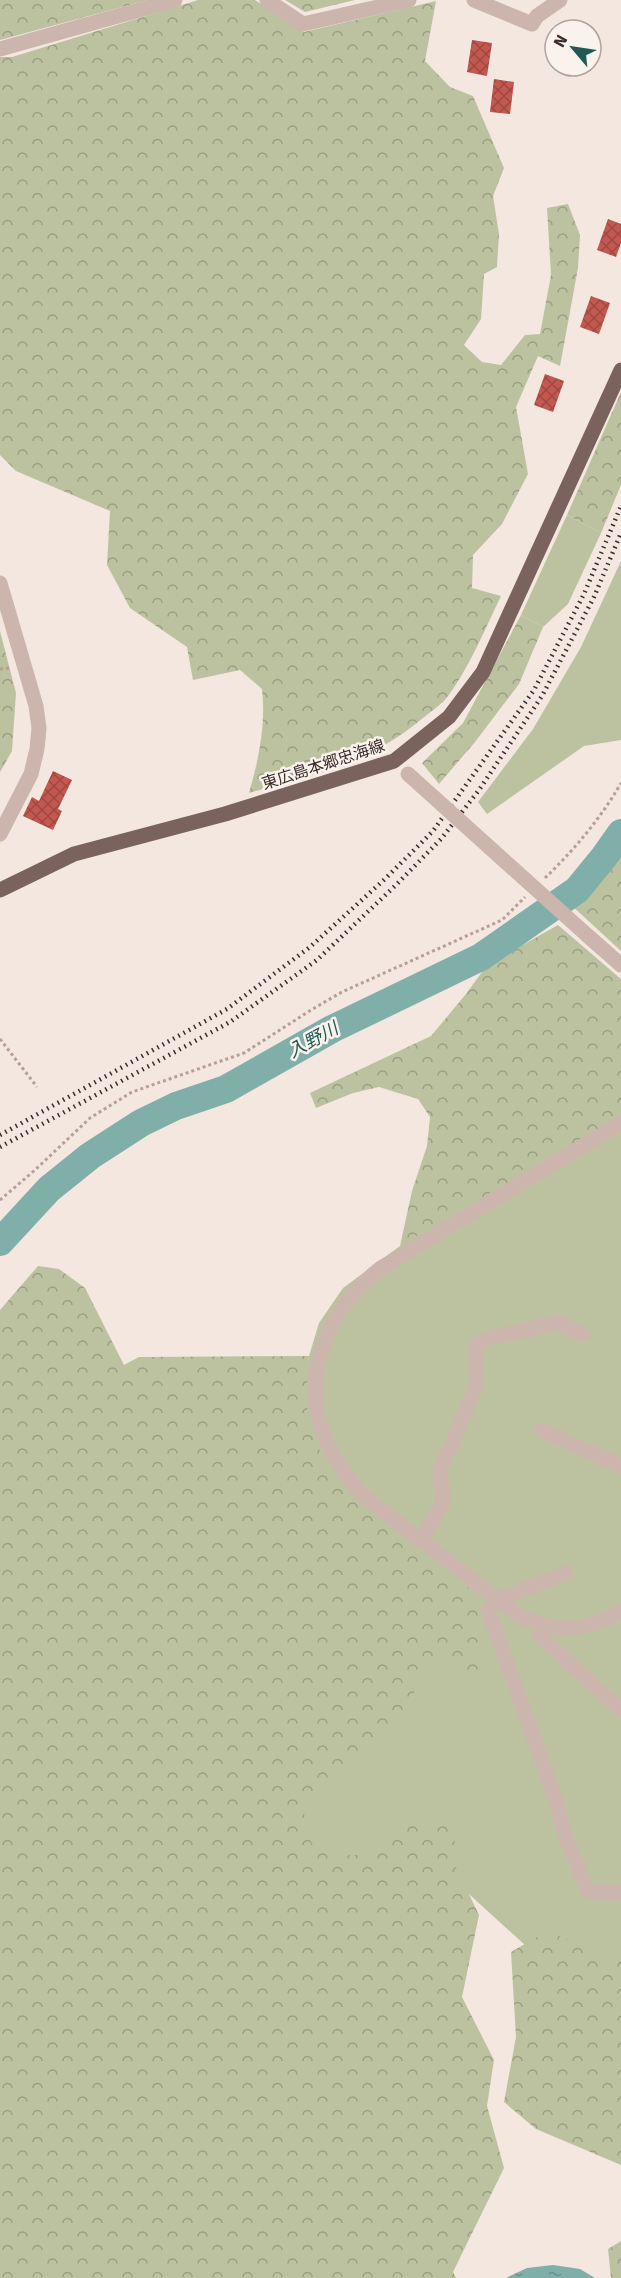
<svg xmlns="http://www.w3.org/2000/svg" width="621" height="2278" viewBox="0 0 621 2278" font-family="Signika,'Noto Sans JP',sans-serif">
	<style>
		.green { fill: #bcc2a0 }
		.forest { fill: url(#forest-crowns) }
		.water { fill: url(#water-ripples) }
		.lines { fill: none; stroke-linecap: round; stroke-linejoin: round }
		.river { stroke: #80afa9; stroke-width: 28 }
		.building { fill: url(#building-cross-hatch) }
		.path { stroke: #b79f96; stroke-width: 3; stroke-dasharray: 3 3; stroke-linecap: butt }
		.minor { stroke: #cbb5ac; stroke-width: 15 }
		.major { stroke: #7a625d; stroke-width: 15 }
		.rail { stroke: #392d2b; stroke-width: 4.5; stroke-dasharray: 1.5 4.5; stroke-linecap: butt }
		.minor-bridge { stroke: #cbb5ac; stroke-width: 15 }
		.labels { text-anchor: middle; stroke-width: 5; stroke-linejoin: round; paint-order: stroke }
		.street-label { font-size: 16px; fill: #392d2b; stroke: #faf2ed }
		.water-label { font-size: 18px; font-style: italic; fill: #215a54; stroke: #faf2ed }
	</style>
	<defs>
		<pattern id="forest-crowns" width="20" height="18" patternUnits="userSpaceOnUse" patternTransform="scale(1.5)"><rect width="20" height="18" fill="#bcc2a0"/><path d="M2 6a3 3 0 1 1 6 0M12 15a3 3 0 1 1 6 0" fill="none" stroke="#9a9e83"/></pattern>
		<pattern id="water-ripples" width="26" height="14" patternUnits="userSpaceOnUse" patternTransform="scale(1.5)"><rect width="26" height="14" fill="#80afa9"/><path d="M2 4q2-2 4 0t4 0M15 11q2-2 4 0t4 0" fill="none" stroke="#6a8f8a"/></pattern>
		<pattern id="building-cross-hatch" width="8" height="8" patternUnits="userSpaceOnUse" patternTransform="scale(1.5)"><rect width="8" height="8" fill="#c2584f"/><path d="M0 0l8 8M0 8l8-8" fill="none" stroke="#9f4942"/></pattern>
	</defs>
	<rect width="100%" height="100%" fill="#f3e7e0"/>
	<g class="green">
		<path d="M567,515L601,533L568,604L543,627L521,615Z"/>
		<path d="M621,561V740L584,746L487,814L478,802L533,729L581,647Z"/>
		<path d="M621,1044V1980L559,1976L425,1854L310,1877L288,1811L294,1441L309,1356L319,1323L343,1288L400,1246Z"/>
	</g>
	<g class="forest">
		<path d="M0,0H148L0,40Z"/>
		<path d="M198,0H255L304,32L436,1L425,61L450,87L473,96L504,168L493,196L499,234L497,267L484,274L481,319L464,345L482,362L501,365L525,335L540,334L551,275L547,208L568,204L580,235L578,268L560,366L538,356L516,407L528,474L502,524L473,555L472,588L501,596C486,627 466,675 444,701C438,707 430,712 423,718C368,764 316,774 249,793C259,758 266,725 262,689L240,670L193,680L187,647L130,608L107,565L110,511L16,471L0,455V57H12Z"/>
		<path d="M285,0H355L305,12Z"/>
		<path d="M621,392V485L601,533L567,515Z"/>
		<path d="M521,615L543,627L519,684L475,742L439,784L422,763L463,723Z"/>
		<path d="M0,631L16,693L12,751L0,772Z"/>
		<path d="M621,851V951L570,904Z"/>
		<path d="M558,925L621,979V1111L605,1125L400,1246L412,1191L427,1146L430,1117L418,1099L379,1087L353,1093L316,1108L310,1093L431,1036L466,994L487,965Z"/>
		<path d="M38,1266L59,1269L85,1288L124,1365L139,1357L309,1356L306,1402L313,1438L333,1476L351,1498L475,1593L482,1643L479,1679L436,1658L397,1719L363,1754L307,1799L304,1817L312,1844L332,1856L378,1854L398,1825L455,1823L454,1863L479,1915L462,1997L494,2060L487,2106L504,2168L453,2272L456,2278H0V1310Z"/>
		<path d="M547,1931L604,1954L621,1952V2165L536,2129L504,2102L516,2037L511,1952Z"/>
		<path d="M621,2241V2278H611L608,2249Z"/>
	</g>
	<path class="water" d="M553,2265L580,2269L595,2278H506L527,2268Z"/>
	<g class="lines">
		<path class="river" d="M0,1242L49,1189L90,1156L141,1123L176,1106L226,1089L332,1029L481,957L577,890L604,857L621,833"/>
	</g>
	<g class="building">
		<path d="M472,40L492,43L487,76L467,72Z"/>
		<path d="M494,79L514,82L510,114L490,112Z"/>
		<path d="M608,219L621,224V243L616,257L597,250Z"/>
		<path d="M591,296L610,303L599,334L580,327Z"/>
		<path d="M545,374L564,381L553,412L534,405Z"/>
		<path d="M53,771L72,780L58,809L62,811L53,830L23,816L32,797L39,801Z"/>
	</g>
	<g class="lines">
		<g class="path">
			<path d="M0,669L10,668"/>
			<path d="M545,878C574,850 601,818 621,783"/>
			<path d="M0,1039L37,1087"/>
			<path d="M0,1200L35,1170L90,1118L132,1092L244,1053L311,1010L342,992L502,920L525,897"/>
		</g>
		<g class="minor">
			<path d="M267,0L303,24L409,0"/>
			<path d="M474,0L532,24L537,16L560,0"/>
			<path d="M0,49L175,0"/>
			<path d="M0,583L36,706L39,728L37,749L31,774L0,834"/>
			<path d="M588,936L621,965"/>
			<path d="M621,1123L381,1268C330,1307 300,1373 324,1436C332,1457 347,1477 361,1494L521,1617C559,1633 584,1631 621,1612"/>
			<path d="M541,1430L621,1466"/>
			<path d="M420,1541L443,1503L440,1471L477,1385L476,1346L483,1340L558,1322L583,1335"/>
			<path d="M566,1573L498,1600L488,1610L558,1806L564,1833L588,1891L621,1893"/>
			<path d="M542,1626L540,1636L621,1710"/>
		</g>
		<path class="major" d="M0,890L74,854L225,814L394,761L449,717L483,672L621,370"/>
		<g class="rail">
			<path d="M0,1135L227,1009L310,947L386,878L433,831L534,690L584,594L621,506"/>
			<path d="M0,1147L230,1022L317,960L396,885L441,839L479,790L542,696L594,597L621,533"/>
		</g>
		<path class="minor-bridge" d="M408,774L588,936"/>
	</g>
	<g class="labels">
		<g class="street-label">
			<text transform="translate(323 764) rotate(-18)" y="6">東広島本郷忠海線</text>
		</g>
		<g class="water-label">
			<text transform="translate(313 1040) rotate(-29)" y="6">入野川</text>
		</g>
	</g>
	<g transform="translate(573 48) rotate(299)"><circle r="28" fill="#faf2ed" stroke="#ada39f" stroke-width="1.5"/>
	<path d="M0-4.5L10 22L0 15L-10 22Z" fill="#215a54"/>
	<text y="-9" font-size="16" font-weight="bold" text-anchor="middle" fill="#392d2b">N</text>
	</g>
</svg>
